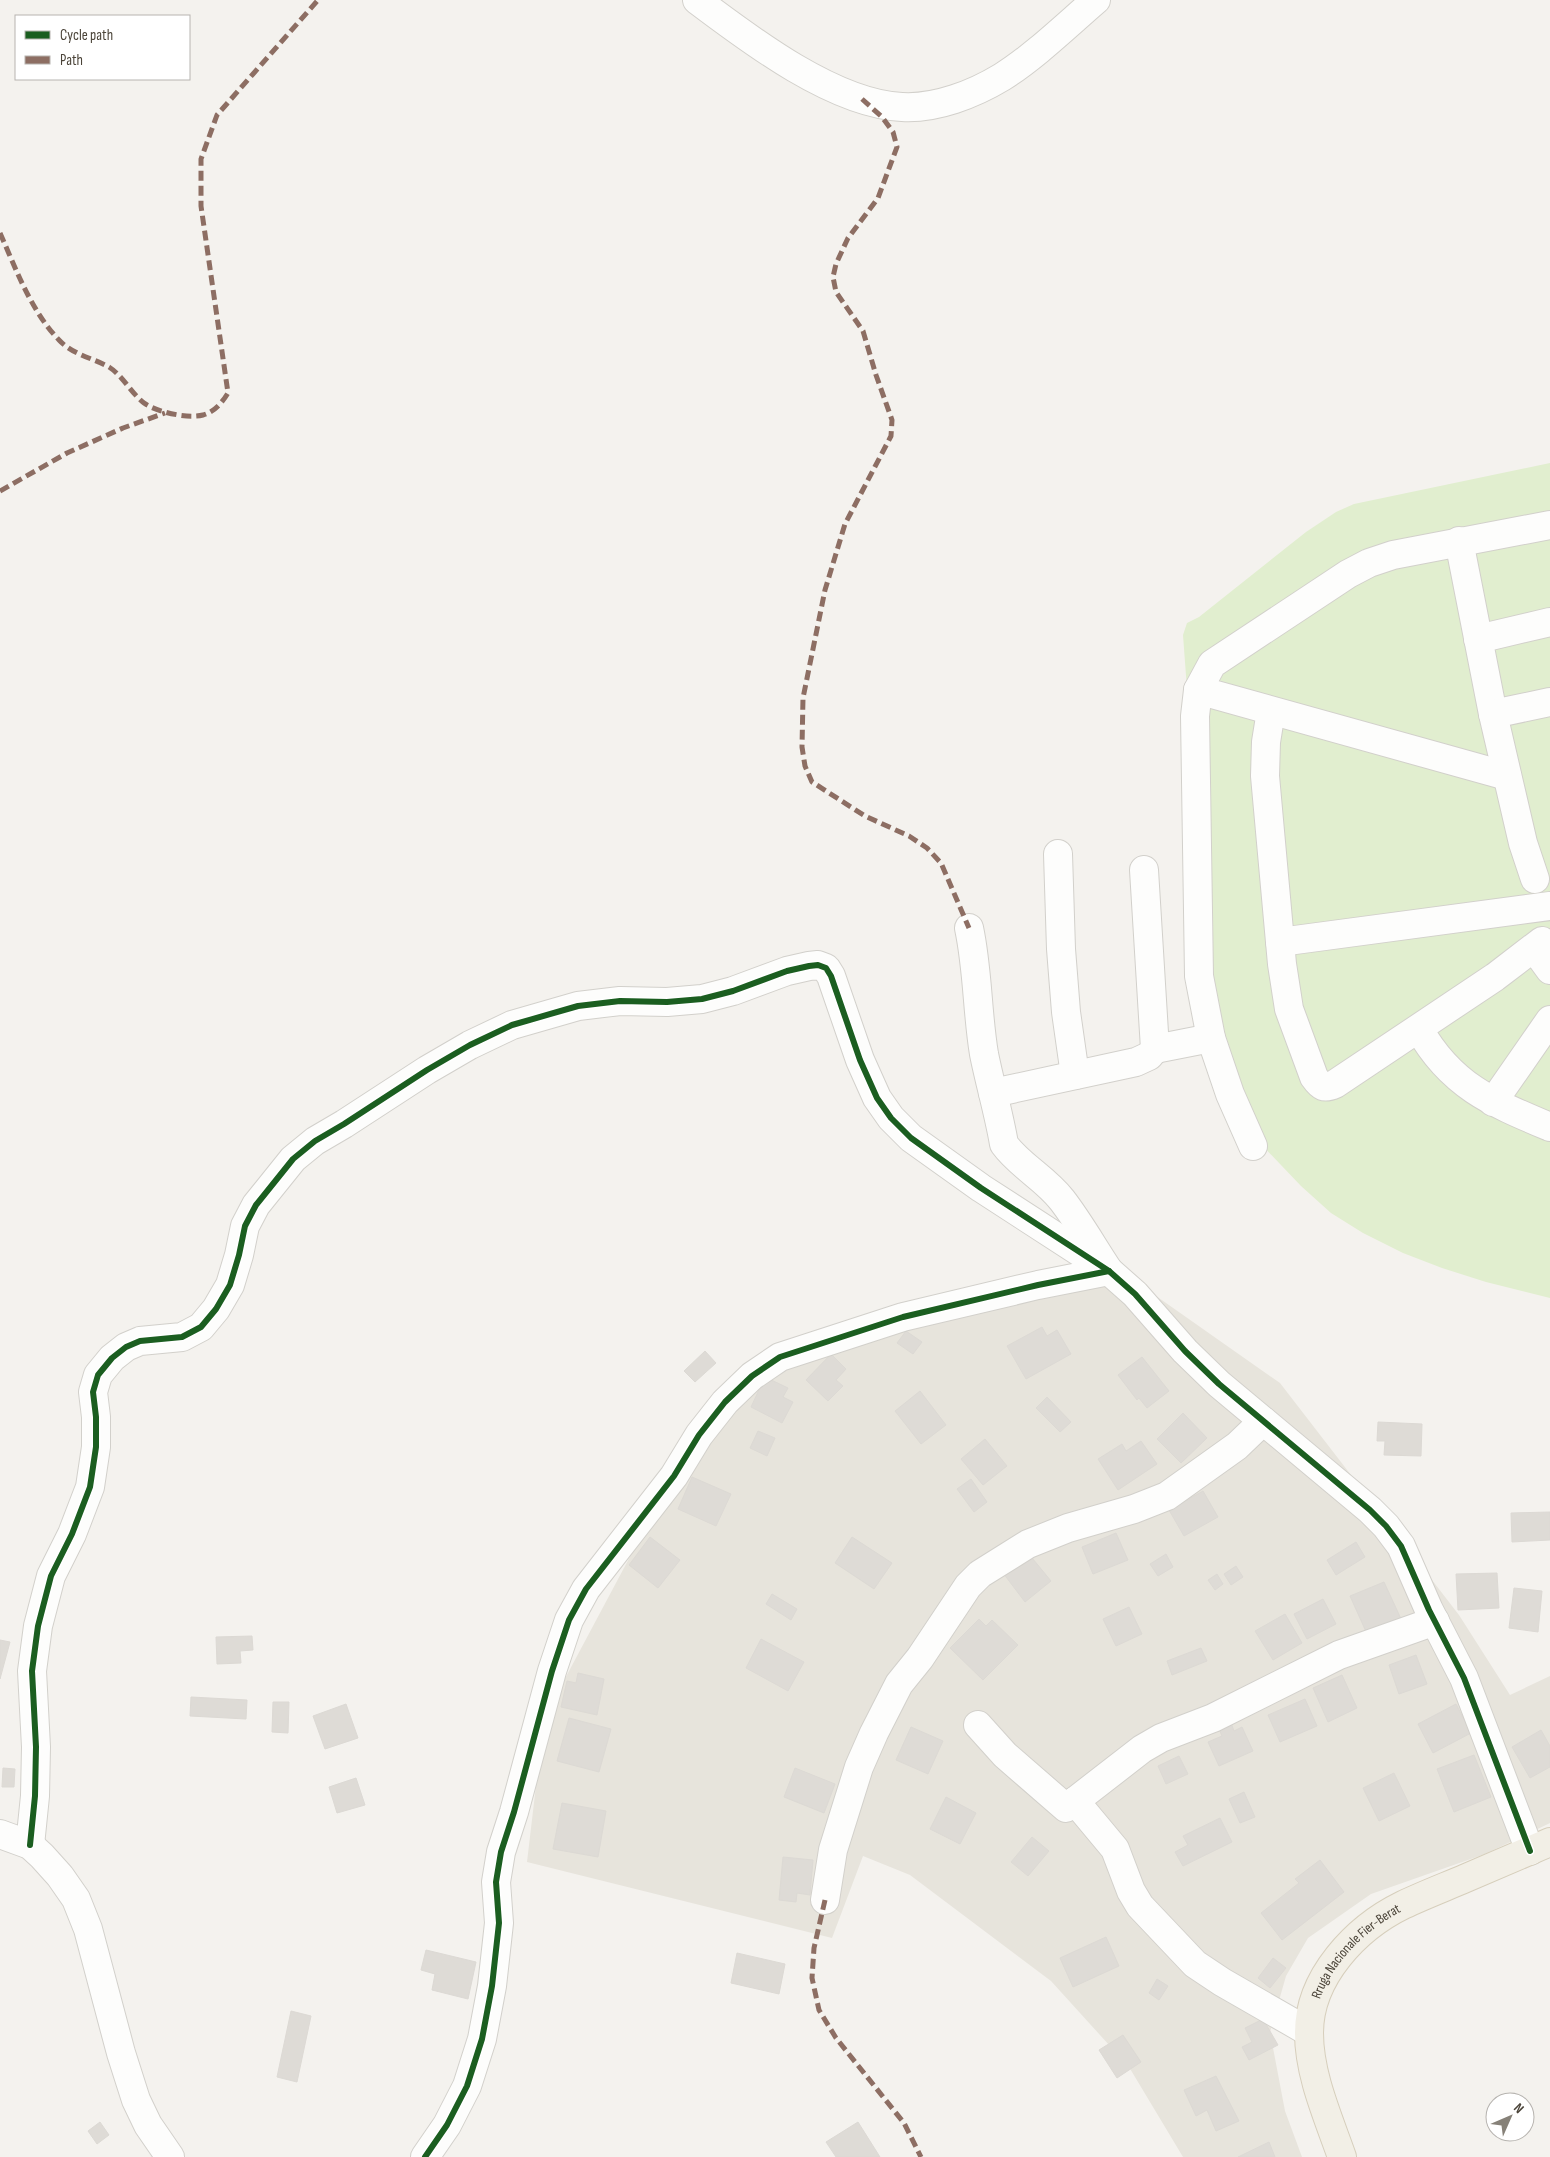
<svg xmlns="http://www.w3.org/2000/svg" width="1550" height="2157" viewBox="0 0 1550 2157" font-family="'Sofia Sans Condensed',sans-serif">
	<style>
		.residential { fill: #e7e4dc }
		.green { fill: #e1eecf }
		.building { fill: #dedbd6; stroke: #dcd9d4 }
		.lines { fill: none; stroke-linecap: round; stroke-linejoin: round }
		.minor-casing { stroke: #d2d0cb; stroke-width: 30 }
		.major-casing { stroke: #d6cebb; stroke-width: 30 }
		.minor { stroke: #fdfdfc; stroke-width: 28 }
		.major { stroke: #f2efe6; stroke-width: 28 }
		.quiet { stroke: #8d6e63; stroke-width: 5; stroke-dasharray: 10 5; stroke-linecap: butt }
		.cycleway-casing { stroke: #fff; stroke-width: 9 }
		.cycleway { stroke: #1b5e20; stroke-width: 6 }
		.labels { text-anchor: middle; stroke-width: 4; stroke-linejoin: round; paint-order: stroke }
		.street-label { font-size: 14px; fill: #4b4439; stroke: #fff }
	</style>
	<rect width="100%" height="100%" fill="#f4f2ee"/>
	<path class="residential" d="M1102,1258L1280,1383L1459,1615L1510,1695L1550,1676V1823L1485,1854L1371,1894L1308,1938L1286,1976L1270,2032L1285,2111L1302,2157H1183L1129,2067L1051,1981L910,1875L863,1856L832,1938L527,1862L544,1718L649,1521L770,1364Z"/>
	<path class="green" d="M1550,463V1298L1486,1282L1442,1268L1403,1253L1363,1233L1331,1213L1301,1186L1257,1140L1210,1000L1183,635L1187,623L1199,617L1306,532L1336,512L1354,504Z"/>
	<g class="building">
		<path d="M1042,1327L1047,1336L1057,1330L1071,1354L1026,1379L1007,1346Z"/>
		<path d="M906,1331L922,1342L913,1354L897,1343Z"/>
		<path d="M705,1351L716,1363L695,1382L684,1371Z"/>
		<path d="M831,1354L846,1369L836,1380L843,1386L828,1401L806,1380Z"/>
		<path d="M1142,1357L1169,1391L1147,1408L1139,1398L1137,1400L1118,1375Z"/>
		<path d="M765,1377L788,1388L783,1397L793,1402L782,1423L751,1407Z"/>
		<path d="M920,1391L946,1425L921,1444L895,1411Z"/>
		<path d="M1047,1397L1071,1422L1060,1432L1036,1408Z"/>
		<path d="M1183,1413L1207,1438L1181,1463L1157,1439Z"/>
		<path d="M1378,1422L1422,1424L1421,1456L1384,1455L1385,1441H1377Z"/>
		<path d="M758,1431L775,1438L767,1456L750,1448Z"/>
		<path d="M985,1439L1007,1466L983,1485L961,1459Z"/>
		<path d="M1141,1441L1157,1464L1118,1490L1098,1459L1122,1444L1126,1451Z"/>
		<path d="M692,1477L731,1494L716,1526L678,1509Z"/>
		<path d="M971,1479L987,1502L974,1512L957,1489Z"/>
		<path d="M1203,1491L1218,1517L1184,1536L1169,1510Z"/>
		<path d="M1550,1512V1540L1512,1542L1511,1513Z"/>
		<path d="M1116,1533L1128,1560L1093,1574L1082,1547Z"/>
		<path d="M650,1537L680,1560L658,1588L629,1565Z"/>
		<path d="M852,1537L892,1563L874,1589L835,1563Z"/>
		<path d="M1356,1542L1365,1557L1336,1575L1327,1560Z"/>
		<path d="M1028,1553L1051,1581L1025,1602L1003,1573Z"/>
		<path d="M1166,1554L1173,1567L1158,1576L1150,1564Z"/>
		<path d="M1236,1566L1243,1577L1231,1585L1224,1574Z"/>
		<path d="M1497,1573L1499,1608L1458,1610L1456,1574Z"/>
		<path d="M1217,1574L1223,1584L1215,1590L1208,1580Z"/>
		<path d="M1384,1582L1402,1621L1368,1636L1350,1596Z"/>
		<path d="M1514,1588L1542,1591L1538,1632L1509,1628Z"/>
		<path d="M772,1594L797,1609L791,1620L766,1604Z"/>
		<path d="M1323,1599L1336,1624L1307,1639L1294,1614Z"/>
		<path d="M1129,1607L1142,1634L1116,1646L1103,1619Z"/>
		<path d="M1285,1614L1302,1643L1273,1660L1255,1631Z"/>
		<path d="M979,1619L986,1626L992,1620L1018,1645L983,1680L950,1648Z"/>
		<path d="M252,1636L253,1650L240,1651L241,1663L217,1664L216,1637Z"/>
		<path d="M761,1639L804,1662L788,1691L746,1668Z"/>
		<path d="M0,1640L10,1642L0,1679Z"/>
		<path d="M1201,1648L1207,1661L1172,1675L1167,1661Z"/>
		<path d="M1416,1655L1427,1684L1399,1694L1389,1665Z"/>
		<path d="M578,1673L604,1679L597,1715L561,1707L567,1681L576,1683Z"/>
		<path d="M1342,1675L1357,1708L1328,1722L1313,1688Z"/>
		<path d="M191,1697L247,1700L246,1719L190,1716Z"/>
		<path d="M1305,1699L1317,1726L1280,1742L1268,1715Z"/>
		<path d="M273,1702H289L288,1733L272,1732Z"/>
		<path d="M346,1704L358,1738L325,1749L313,1716Z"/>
		<path d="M1456,1704L1471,1733L1433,1753L1418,1724Z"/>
		<path d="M569,1718L611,1729L599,1772L557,1761Z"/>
		<path d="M1231,1723L1234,1731L1242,1727L1253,1751L1219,1766L1208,1742L1222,1736L1219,1729Z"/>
		<path d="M911,1727L943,1741L928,1774L896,1760Z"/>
		<path d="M1541,1730L1550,1746V1767L1530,1778L1512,1747Z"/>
		<path d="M1474,1755L1491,1797L1454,1812L1437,1769Z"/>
		<path d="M1179,1756L1188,1774L1166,1784L1158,1766Z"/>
		<path d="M3,1768L15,1769L14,1787H2Z"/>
		<path d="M795,1768L835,1784L824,1813L784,1797Z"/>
		<path d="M1394,1773L1410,1806L1379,1821L1363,1788Z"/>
		<path d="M356,1778L365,1805L337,1813L329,1787Z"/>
		<path d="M1244,1792L1255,1817L1240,1823L1229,1799Z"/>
		<path d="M946,1797L976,1813L960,1844L930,1829Z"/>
		<path d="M562,1803L606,1811L598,1857L553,1849Z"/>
		<path d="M1220,1818L1232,1842L1183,1866L1175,1852L1188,1845L1183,1836Z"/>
		<path d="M1032,1837L1049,1851L1028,1876L1011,1862Z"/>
		<path d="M783,1857L813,1860L810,1895L797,1893L796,1902L779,1900Z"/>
		<path d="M1320,1860L1344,1892L1282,1940L1261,1913L1299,1883L1295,1879Z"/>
		<path d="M1106,1937L1119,1966L1073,1987L1060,1958Z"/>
		<path d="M426,1950L476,1962L468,1999L432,1990L435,1974L421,1970Z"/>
		<path d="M737,1953L785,1964L779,1994L731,1983Z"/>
		<path d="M1273,1958L1286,1968L1270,1988L1258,1978Z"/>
		<path d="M1157,1979L1168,1986L1159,2000L1149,1993Z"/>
		<path d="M291,2011L311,2016L297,2082L277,2077Z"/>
		<path d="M1263,2019L1278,2045L1249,2060L1242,2047L1252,2042L1245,2028Z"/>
		<path d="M1123,2035L1141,2062L1117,2078L1099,2050Z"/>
		<path d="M1216,2076L1239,2121L1216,2131L1207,2110L1196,2116L1184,2090Z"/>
		<path d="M100,2122L109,2135L97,2144L88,2131Z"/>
		<path d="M858,2122L880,2157H836L826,2142Z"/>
		<path d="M1269,2142L1275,2157H1238Z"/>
	</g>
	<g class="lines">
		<defs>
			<g id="minor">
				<path d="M697,0C750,40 834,104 902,107C936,109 974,94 1002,77C1034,57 1067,25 1096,0"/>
				<path d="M1459,541L1493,714L1523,843L1535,879"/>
				<path d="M1478,639L1550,622"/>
				<path d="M1198,690L1195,716L1199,976L1211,1038L1230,1094L1253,1146"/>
				<path d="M1271,711L1266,742L1265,776L1282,964L1289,1009L1314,1077C1321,1087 1324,1089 1335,1084L1495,977L1542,941V959L1550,970"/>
				<path d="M1493,714L1550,702"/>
				<path d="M1507,776L1198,690L1212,664L1348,574L1369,563L1393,555L1550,525"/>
				<path d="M1058,854L1061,949L1066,1012L1075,1075"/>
				<path d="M1144,870L1155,1049L1211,1038"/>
				<path d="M1280,942L1550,906"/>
				<path d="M1419,1029C1451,1086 1493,1103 1550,1127"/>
				<path d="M993,1093L1136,1062L1149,1056L1155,1049"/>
				<path d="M1493,1102L1550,1020"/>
				<path d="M978,1725L1005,1755L1066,1808L1142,1749L1161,1738L1213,1718L1339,1655L1435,1621"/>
				<path d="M1075,1801L1115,1849L1131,1891L1140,1906L1195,1964L1222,1982L1309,2032"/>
				<path d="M0,1834L30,1845L42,1856L60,1876L76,1899L88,1929L121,2053L136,2100L148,2125L170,2157"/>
				<path d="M30,1845L35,1796L36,1747L32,1671L38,1626L51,1576L72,1534L90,1487L96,1447V1417L93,1392L98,1375L112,1358L126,1347L140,1341L182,1337L201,1327L216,1309L230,1285L239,1255L245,1226L256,1205L293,1159L315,1141L344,1124L427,1070L470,1045L512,1025L578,1006L620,1001L667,1002L702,999L733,991L787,971L809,966L818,965L826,968L831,976L860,1060L877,1098L891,1118L911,1138L981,1188L1109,1271L1135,1294L1185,1351L1219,1384L1370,1510L1386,1526L1401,1546L1429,1610L1464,1678L1530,1851"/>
				<path d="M825,1900L833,1850L859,1767L874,1733L899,1684L920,1658L968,1586L980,1574L1028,1544L1068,1528L1134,1509L1167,1496L1237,1446L1263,1421"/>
				<path d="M425,2157L447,2125L467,2086L482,2039L492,1986L499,1923L496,1882L501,1852L514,1812L552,1671L569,1620L586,1589L674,1476L699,1435L725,1402L752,1376L780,1357L903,1317L1038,1285L1109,1271C1093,1247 1079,1222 1062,1200C1045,1178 1020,1166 1004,1144C999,1114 990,1084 984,1054C977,1012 978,970 969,928"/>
			</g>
			<g id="major">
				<path id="s1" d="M1342,2157C1328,2117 1309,2075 1309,2033C1309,1977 1356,1928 1403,1905C1424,1895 1445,1887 1466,1878C1494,1866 1522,1854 1550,1842"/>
			</g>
		</defs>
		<use href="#minor" class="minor-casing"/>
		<use href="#major" class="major-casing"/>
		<use href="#minor" class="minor"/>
		<use href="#major" class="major"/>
		<g class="quiet">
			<path d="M862,99L882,117L893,132L897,147L878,198L848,238L836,264L833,277L836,292L863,331L876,375L892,420L891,436L845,524L825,590L803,698L802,747L805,766L812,782L865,816L909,836L927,848L941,863L969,928"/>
			<path d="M0,233C16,269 31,311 59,340C73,355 93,358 109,367C123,376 131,393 144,403C156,412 188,419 203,415C214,412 222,403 228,393L201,206V159L217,115L318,0"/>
			<path d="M0,491L67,453L123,428L165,413"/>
			<path d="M825,1900L814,1948L812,1978L819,2010L836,2038L904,2123L921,2157"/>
		</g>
		<defs>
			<g id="cycleway">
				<path d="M30,1845L35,1796L36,1747L32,1671L38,1626L51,1576L72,1534L90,1487L96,1447V1417L93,1392L98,1375L112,1358L126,1347L140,1341L182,1337L201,1327L216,1309L230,1285L239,1255L245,1226L256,1205L293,1159L315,1141L344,1124L427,1070L470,1045L512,1025L578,1006L620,1001L667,1002L702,999L733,991L787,971L809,966L818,965L826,968L831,976L860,1060L877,1098L891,1118L911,1138L981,1188L1109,1271L1135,1294L1185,1351L1219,1384L1370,1510L1386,1526L1401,1546L1429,1610L1464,1678L1530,1851"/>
				<path d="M425,2157L447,2125L467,2086L482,2039L492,1986L499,1923L496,1882L501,1852L514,1812L552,1671L569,1620L586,1589L674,1476L699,1435L725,1402L752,1376L780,1357L903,1317L1038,1285L1109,1271"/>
			</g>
		</defs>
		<use href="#cycleway" class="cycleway-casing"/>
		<use href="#cycleway" class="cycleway"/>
	</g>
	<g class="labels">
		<g class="street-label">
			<text dy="5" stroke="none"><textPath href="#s1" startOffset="228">Rruga Nacionale Fier-Berat</textPath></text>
		</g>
	</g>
	<rect x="15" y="15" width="175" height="65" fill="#ffffff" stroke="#b7b4b0"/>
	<rect x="25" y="31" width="25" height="8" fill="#1b5e20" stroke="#b7b4b0"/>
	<text x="60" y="40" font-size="15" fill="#4b4439">Cycle path</text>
	<rect x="25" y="56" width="25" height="8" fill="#8d6e63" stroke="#b7b4b0"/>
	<text x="60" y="65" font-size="15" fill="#4b4439">Path</text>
	<g transform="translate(1510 2117) rotate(45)"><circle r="24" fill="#ffffff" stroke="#b7b4b0"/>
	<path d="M0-4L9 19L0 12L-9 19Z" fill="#868178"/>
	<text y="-8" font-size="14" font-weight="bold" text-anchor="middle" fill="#4b4439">N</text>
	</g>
</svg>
